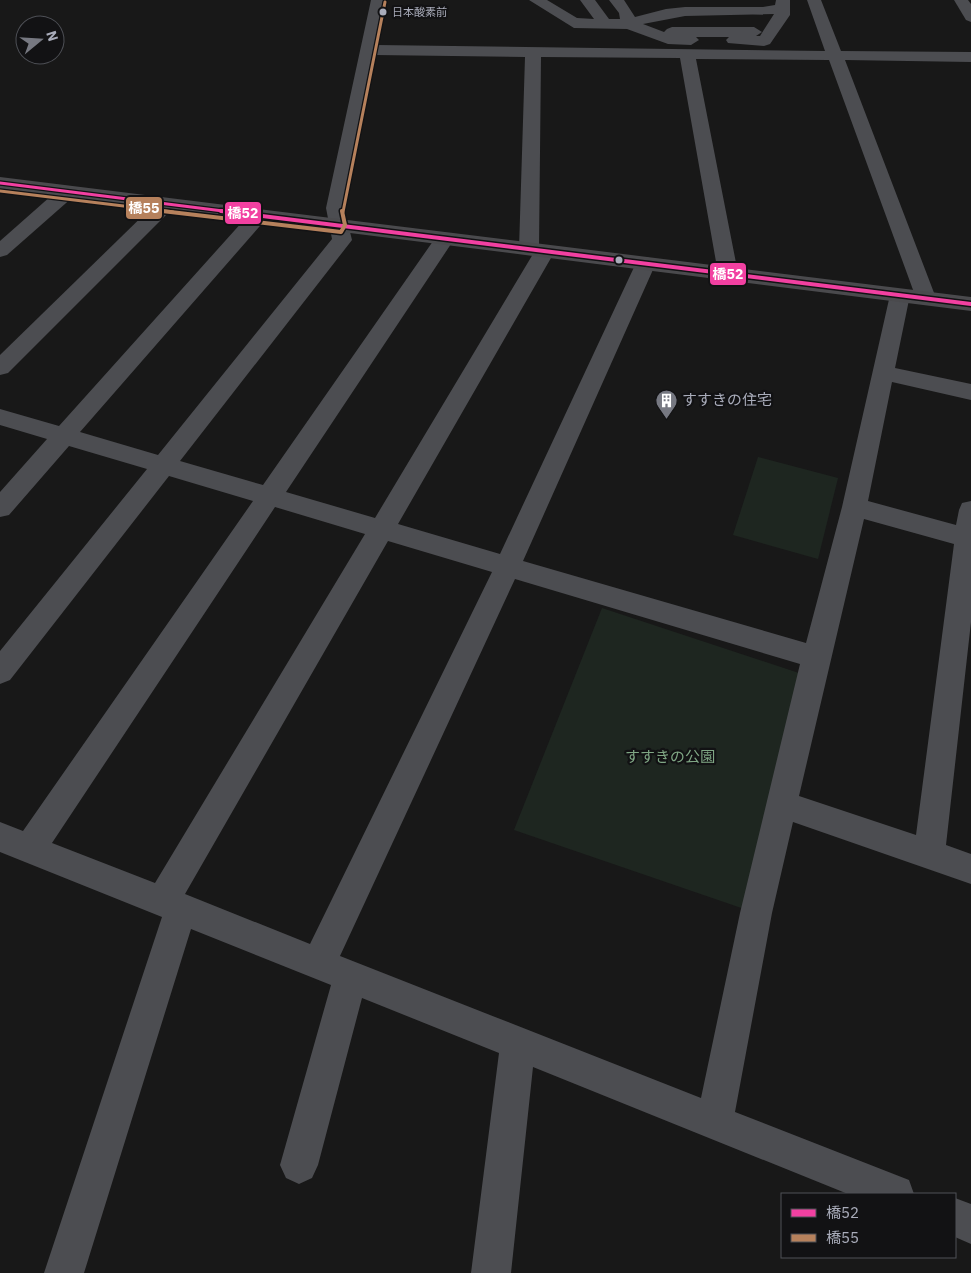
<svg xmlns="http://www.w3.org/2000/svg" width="971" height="1273" viewBox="0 0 971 1273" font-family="'IBM Plex Sans','Noto Sans JP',sans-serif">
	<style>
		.green { fill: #1e2620 }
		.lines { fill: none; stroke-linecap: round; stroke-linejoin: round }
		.minor { fill: #4c4d51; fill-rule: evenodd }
		.major { fill: #4a4a4d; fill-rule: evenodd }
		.bus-1-far1-casing { stroke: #121214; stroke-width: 5.5 }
		.bus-1-casing { stroke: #121214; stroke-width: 7 }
		.bus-2-far1-casing { stroke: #121214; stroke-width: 5.5 }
		.bus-2-casing { stroke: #121214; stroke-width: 7 }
		.bus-1-far1 { stroke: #f240a1; stroke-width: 3 }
		.bus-1 { stroke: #f240a1; stroke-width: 4 }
		.bus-2-far1 { stroke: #b6815c; stroke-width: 3 }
		.bus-2 { stroke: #b6815c; stroke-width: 4 }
		.bus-dot { fill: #a9acba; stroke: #121214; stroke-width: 2 }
		.labels { text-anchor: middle; stroke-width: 4.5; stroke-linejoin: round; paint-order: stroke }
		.far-bus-label { font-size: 11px; fill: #a9acba; stroke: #121214; text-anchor: start }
		.poi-label { font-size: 15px; fill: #a9acba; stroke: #121214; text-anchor: start }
		.park-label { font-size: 15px; fill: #7fa684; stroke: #121214 }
		.line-badge { stroke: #121214; stroke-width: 2 }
		.badge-label { font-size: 14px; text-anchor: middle; font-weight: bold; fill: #fff }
	</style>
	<rect width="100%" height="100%" fill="#181818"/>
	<g class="green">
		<path d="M758,457L838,478L818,559L733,535Z"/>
		<path d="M602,608L811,677L756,913L514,830Z"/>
	</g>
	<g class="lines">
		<g class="minor">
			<path d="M371,0H385L377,45L825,51L807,0H821L841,51L971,52V62L845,60L936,298L933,303L926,304L919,303L916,298L829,60L696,59L738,273L735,277L728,279L721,277L718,273L680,58L541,57L539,247H552L555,251L398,524L500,554L636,263L639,259L646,257L653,259L656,263L523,561L806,643L842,507L890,295L893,290L900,289L907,290L910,295L895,368L971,384V400L892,382L868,501L956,525L959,510L962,503L971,501V622L946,845L971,854V884L793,822L772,913L735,1112L909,1180L914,1194H848L533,1067L511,1273H471L499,1053L362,998L318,1165L312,1178L299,1184L286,1178L280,1165L331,985L191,929L84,1273H44L162,917L0,852V822L23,831L253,501L169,476L10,680L0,684V651L147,469L69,446L9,515L0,517V492L47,439L0,425V409L59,426L252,211H266L269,215L266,219L80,432L158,455L332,239L326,208ZM375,55L525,57L519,249L522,253L533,254L375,518L286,492L455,238L452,234H438L263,485L180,461L352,240L344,208ZM275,507L365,534L155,883L52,843ZM864,519L954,544L916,835L799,796ZM388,541L492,572L310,944L185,894ZM515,579L800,664L740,913L701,1098L340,956Z"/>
			<path d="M529,0H547L577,18L594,19L580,0H595L609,19H620L619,13L609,0H624L635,17L666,9L685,7H763L775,5L776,0H790V15L770,44L764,46L728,43L726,40L729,37H696L699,40L691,45L668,44L627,29L574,28ZM774,14L760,36H756L762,32L754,27H672L667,29L664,32L643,24L685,16Z"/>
			<path d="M954,0H968L971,4V22L966,20Z"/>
			<path d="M67,186L74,188L76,192L74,196L7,255L0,257V241L60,188Z"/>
			<path d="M166,198L173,200L175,204L173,208L8,373L0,375V355L159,200Z"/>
			<path d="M955,1198L971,1204V1244L955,1237Z"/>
		</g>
		<path class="major" d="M0,177L971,297V311L0,189Z"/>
		<defs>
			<path id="bus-1-far1" d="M0,183L231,212"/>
			<path id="bus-1" d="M221,211L971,304"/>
			<g id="bus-2-far1">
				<path d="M0,191L173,212"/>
				<path d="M343,212L385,2"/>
			</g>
			<path id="bus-2" d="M162,211L341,232L345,225L342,211"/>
		</defs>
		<use href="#bus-1-far1" class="bus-1-far1-casing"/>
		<use href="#bus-1" class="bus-1-casing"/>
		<use href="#bus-2-far1" class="bus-2-far1-casing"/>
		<use href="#bus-2" class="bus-2-casing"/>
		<use href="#bus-1-far1" class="bus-1-far1"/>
		<use href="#bus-1" class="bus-1"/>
		<use href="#bus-2-far1" class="bus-2-far1"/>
		<use href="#bus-2" class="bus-2"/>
	</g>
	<defs>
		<symbol id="building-pin" viewBox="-11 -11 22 30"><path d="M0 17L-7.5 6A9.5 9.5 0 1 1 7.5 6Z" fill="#767881" stroke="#121214"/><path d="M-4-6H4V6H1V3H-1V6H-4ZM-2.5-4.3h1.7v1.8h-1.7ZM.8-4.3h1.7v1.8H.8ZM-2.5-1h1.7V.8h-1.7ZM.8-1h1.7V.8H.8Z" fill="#fff"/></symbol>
	</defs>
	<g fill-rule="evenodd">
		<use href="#building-pin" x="654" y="388" width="25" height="34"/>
	</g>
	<g class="bus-dot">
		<circle cx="383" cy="12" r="4.5"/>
		<circle cx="619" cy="260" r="4.5"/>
	</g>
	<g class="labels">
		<g class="far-bus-label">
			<text x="392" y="16">日本酸素前</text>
		</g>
		<g class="poi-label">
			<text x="682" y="405">すすきの住宅</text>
		</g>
		<g class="park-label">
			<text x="670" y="762">すすきの公園</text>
		</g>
	</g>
	<g class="line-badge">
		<rect x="125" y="196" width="38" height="24" rx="5" fill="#b6815c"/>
		<rect x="224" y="201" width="38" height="24" rx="5" fill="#f240a1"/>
		<rect x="709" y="262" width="38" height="24" rx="5" fill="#f240a1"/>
	</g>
	<g class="badge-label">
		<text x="144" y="213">橋55</text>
		<text x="243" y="218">橋52</text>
		<text x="728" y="279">橋52</text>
	</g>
	<rect x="781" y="1193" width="175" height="65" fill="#121214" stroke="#4e5056"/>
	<rect x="791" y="1209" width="25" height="8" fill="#f240a1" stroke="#4e5056"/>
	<text x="826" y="1218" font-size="15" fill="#a9acba">橋52</text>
	<rect x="791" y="1234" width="25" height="8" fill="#b6815c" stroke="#4e5056"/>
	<text x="826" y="1243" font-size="15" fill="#a9acba">橋55</text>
	<g transform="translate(40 40) rotate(72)"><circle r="24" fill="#121214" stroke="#4e5056"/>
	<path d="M0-4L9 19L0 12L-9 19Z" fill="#767881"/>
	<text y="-8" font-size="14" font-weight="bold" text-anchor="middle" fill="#a9acba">N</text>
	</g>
</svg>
